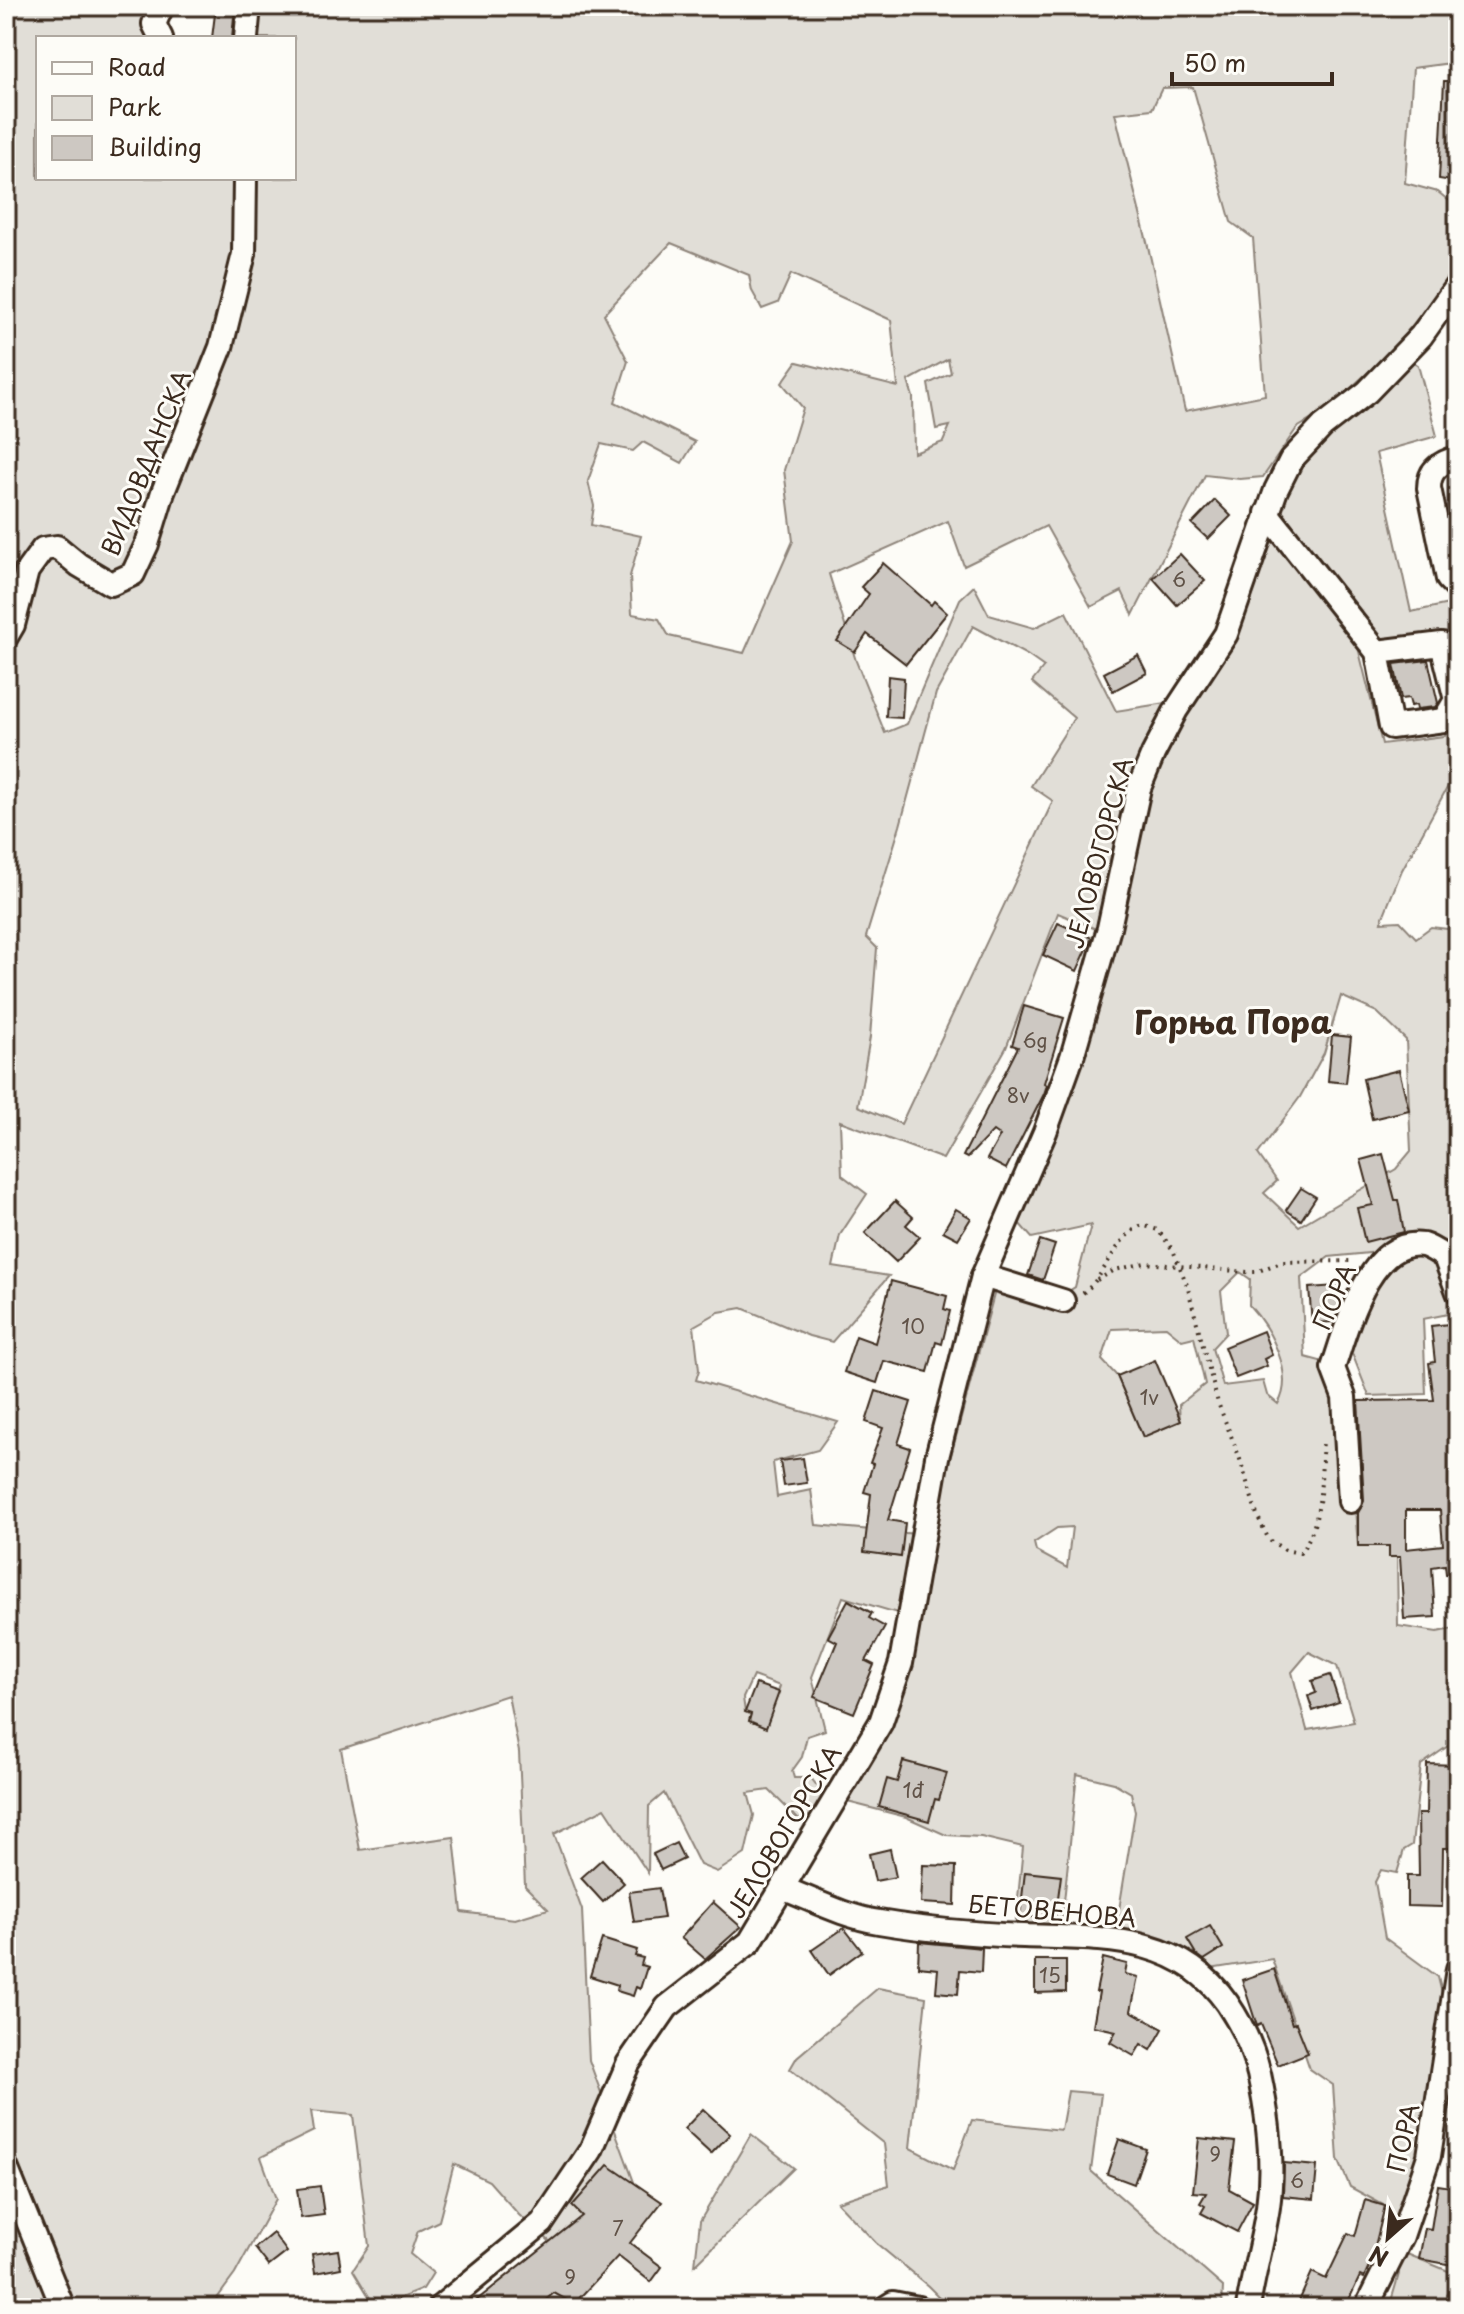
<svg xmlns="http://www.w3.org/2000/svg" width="1464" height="2314" viewBox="0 0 1464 2314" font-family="'Playpen Sans',sans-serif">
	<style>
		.green { fill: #e1ded7; stroke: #8e847a; stroke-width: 2; fill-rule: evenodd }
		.building { fill: #cdc8c2; stroke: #3b2a1e; stroke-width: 2; fill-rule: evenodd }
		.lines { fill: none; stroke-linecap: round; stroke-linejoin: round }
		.minor-casing { stroke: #3b2a1e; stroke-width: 28 }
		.path { stroke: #3b2a1e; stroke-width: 4; stroke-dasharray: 2 6; stroke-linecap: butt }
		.minor { stroke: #fdfcf7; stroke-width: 22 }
		.labels { text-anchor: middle; stroke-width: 6; stroke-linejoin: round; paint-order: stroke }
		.number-label { font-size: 20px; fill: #605247 }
		.street-label { font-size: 24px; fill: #3b2a1e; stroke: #fdfcf7 }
		.district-label { font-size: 32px; font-weight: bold; fill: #3b2a1e; stroke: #fdfcf7 }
	</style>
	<rect width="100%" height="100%" fill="#fdfcf7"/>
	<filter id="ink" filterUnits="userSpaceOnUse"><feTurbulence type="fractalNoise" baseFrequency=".0125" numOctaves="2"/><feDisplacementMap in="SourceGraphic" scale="16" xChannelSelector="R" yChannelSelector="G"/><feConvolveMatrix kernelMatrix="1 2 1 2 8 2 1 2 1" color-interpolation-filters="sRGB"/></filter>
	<g filter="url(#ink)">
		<g class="green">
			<path d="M6,6H129L169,38H38V178H294V38H246L251,6H1433L1458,8V62L1413,68L1405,183L1438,192L1448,200H1458V267L1452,276L1393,349L1327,410L1297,428L1263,477L1240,479L1205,475L1133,615L1122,591L1091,607L1046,526L964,566L948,521L829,574L856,661L885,733L907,724L960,599L974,586L989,615L1034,628L1066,612L1116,711L1166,703L1122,804L1096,929L1058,913L1006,1048L943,1159L840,1121L842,1175L867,1194L840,1235L833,1267L889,1276L832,1342L809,1336L742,1308L719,1312L694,1326L699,1370L696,1380L838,1422L818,1450L773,1462L777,1497L811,1490L816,1525L916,1534L904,1615L843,1597L812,1677L825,1730L807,1736L802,1757L792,1771L794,1778H811L824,1795L893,1713L929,1567L946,1474L996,1287L1062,1295L1075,1287L1091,1225L1032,1238L1018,1222L1055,1131L1146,775L1261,538L1274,539L1354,631L1382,744L1444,736L1458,724V768L1402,870L1381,922L1400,921L1416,938L1431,927L1448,929L1458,926V1212L1440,1263L1458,1312L1423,1319L1426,1394L1369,1396L1348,1343L1380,1252L1329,1257L1301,1278L1305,1357L1331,1364L1336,1405L1341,1509H1355L1358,1546H1389L1397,1557L1398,1626L1437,1632L1458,1628V1739L1421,1765L1412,1845L1404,1850L1397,1873L1381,1870L1375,1882L1385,1938L1438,1977L1458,2060V2122H1424L1407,2254L1458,2275V2282L1447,2295L1451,2308H1389L1399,2274L1385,2206L1350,2187L1338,2159L1333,2085L1310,2069L1272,1959L1210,1969L1115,1934L1135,1812L1131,1793L1114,1783L1077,1774L1061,1931L1015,1929L1023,1847L981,1837L946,1835L906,1817L824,1796L818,1813L799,1820L769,1790L748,1793L754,1815L745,1854L717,1872L700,1865L664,1793L649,1806L648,1873L605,1808L554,1834L582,1910L589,2060L634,2182L599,2204L560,2250L519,2215L489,2181L454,2164L439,2221L418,2231L410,2254L433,2273L423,2289L376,2308L353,2270L369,2246L353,2115L311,2111L314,2131L261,2157L276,2199L235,2274L210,2308H6ZM1193,87L1231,222L1253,238L1265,395L1185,411L1147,242L1115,113L1152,109L1162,88ZM671,243L749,275L752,291L762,309L778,303L791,274L891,320L898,387L797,362L782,383L803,408L784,470L793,541L744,653L669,636L659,619L632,614L630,576L641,536L591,525L594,506L588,481L601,444L633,451L643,442L682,463L695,442L615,402L628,361L604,314ZM948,359L951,373L928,384L936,429L950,426L943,442L914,453L913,397L908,381ZM973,626L1027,655L1044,667L1032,682L1074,718L1031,786L1053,801L901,1124L858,1106L870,1037L877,948L866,937L900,826L936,693ZM1341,996L1377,1012L1406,1040L1411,1151L1396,1169L1299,1226L1264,1193L1277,1181L1258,1154L1300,1097L1324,1053ZM1240,1272L1250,1279L1249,1305C1269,1327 1296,1374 1278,1404L1267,1395L1263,1381L1223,1386L1212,1348L1226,1333L1221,1291ZM1166,1327L1182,1340L1194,1337L1205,1384L1179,1405L1180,1421L1143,1437L1117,1376L1102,1360L1112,1329ZM1072,1527L1067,1568L1036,1551L1034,1543L1057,1528ZM1309,1652L1337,1666L1354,1722L1307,1730L1292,1672ZM753,1676L780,1686L766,1727L749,1721L751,1714L745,1712L743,1698ZM508,1695L519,1752L525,1886L548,1909L515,1919L462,1912L454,1837L360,1850L341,1749Z"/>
			<path d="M1409,359L1418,365L1437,436L1376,453L1411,612L1458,602V649L1453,641L1434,636L1402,642L1378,638L1282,520L1278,503L1296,466Z"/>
			<path d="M878,1988L926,1997L910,2148L953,2170L972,2120L1061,2130L1068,2091L1101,2094L1091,2171L1223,2287L1222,2308H950L928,2286L876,2243L837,2202L889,2185L884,2144L790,2069L797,2057Z"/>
			<path d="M751,2134L794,2168L695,2265L700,2221Z"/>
		</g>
		<g class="building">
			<path d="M216,6H235L232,38H212Z"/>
			<path d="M1444,81H1458V182L1439,179Z"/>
			<path d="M1215,500L1231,516L1208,539L1192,524Z"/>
			<path d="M1180,554L1205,581L1177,605L1153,578Z"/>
			<path d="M883,563L931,605L934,601L947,613L906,664L867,634L855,652L837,641L869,594L861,587Z"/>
			<path d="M1138,655L1147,673L1113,691L1104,673Z"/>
			<path d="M1428,660L1438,703L1435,707L1417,709L1416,705L1411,706L1409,698L1401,699L1394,664Z"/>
			<path d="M888,676L904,678L902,718L886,717Z"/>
			<path d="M1058,923L1092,938L1077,971L1043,955Z"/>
			<path d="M1024,1006L1064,1018L1044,1083L1047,1085L1044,1094L1006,1169L987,1159L1000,1136L993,1131L967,1158L963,1156L1018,1047L1012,1045Z"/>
			<path d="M1332,1035L1351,1037L1346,1083L1328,1081Z"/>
			<path d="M1399,1070L1409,1110L1372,1119L1363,1079Z"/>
			<path d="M1383,1154L1395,1200H1398L1404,1232L1365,1242L1357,1208L1373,1205L1361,1160Z"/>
			<path d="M1301,1188L1316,1197L1301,1220L1286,1210Z"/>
			<path d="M895,1201L913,1217L906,1225L920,1237L896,1262L865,1233Z"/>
			<path d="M956,1209L971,1218L958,1239L943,1231Z"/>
			<path d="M1040,1240L1055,1245L1043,1280L1028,1275Z"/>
			<path d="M891,1281L947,1296L944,1309L950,1311L942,1344L936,1342L928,1372L884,1361L877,1383L844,1372L856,1336L875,1343Z"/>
			<path d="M1337,1286L1339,1308L1334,1322L1312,1323L1309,1288Z"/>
			<path d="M1458,1323V1573L1446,1574L1445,1565L1432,1567L1435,1617L1404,1619L1400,1557H1389V1546H1358V1513L1364,1500L1358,1401L1434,1400L1429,1363L1435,1362L1431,1326ZM1406,1510H1440L1443,1545L1406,1549Z"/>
			<path d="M1263,1331L1272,1355L1264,1359L1267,1366L1236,1378L1224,1347Z"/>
			<path d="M1155,1360L1181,1421L1143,1437L1117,1376Z"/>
			<path d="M876,1391L911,1402L898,1444L910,1448L888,1520L905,1523L901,1557L864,1552L871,1494L864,1492L873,1464L870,1463L883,1428L866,1422Z"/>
			<path d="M803,1458L807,1483L784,1486L780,1461Z"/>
			<path d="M848,1600L872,1613L869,1618L885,1627L866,1661L874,1665L854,1713L814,1697L837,1642L828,1637Z"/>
			<path d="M1330,1675L1339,1702L1313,1711L1308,1696L1316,1693L1312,1681Z"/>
			<path d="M756,1684L779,1692L766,1728L749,1721L751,1714L745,1712Z"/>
			<path d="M903,1761L947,1773L939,1800L935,1799L929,1821L879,1807L887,1779L897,1782Z"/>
			<path d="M1427,1764L1458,1765V1848H1443L1442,1907L1407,1906V1876H1419L1418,1814H1426Z"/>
			<path d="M676,1843L684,1859L661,1870L653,1854Z"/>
			<path d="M890,1849L896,1877L875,1881L869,1854Z"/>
			<path d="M602,1859L624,1883L603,1902L581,1878Z"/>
			<path d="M923,1865L956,1866L955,1905L921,1903Z"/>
			<path d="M1025,1872L1061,1876L1055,1920L1020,1915Z"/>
			<path d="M659,1888L664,1918L634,1922L629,1892Z"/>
			<path d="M713,1902L741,1927L705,1959L681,1938Z"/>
			<path d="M1210,1926L1223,1948L1204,1960L1196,1954L1187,1939Z"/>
			<path d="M844,1928L862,1951L829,1975L812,1950Z"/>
			<path d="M602,1939L637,1950L635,1956L643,1958L641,1965L647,1967L640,1989L636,1987L633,1996L617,1991L618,1985L590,1976Z"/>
			<path d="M919,1942L982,1948L981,1972L960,1970L958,1994L936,1992L938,1969L918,1967Z"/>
			<path d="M1103,1958L1127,1964L1125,1974L1138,1977L1131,2011L1163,2029L1151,2050L1141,2044L1134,2056L1110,2042L1116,2031L1093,2026L1099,1992H1096Z"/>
			<path d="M1035,1960H1066V1992L1035,1993Z"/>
			<path d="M1274,1969L1292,2024L1296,2023L1308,2053L1278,2065L1261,2024L1257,2026L1242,1980Z"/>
			<path d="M703,2109L730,2134L711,2154L684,2129Z"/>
			<path d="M1199,2138L1235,2142L1229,2189L1253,2202L1237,2232L1201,2213L1205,2206L1200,2203L1206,2193L1193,2192Z"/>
			<path d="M1119,2139L1146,2149L1134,2184L1107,2174Z"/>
			<path d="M1284,2163L1317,2166L1314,2199L1283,2196Z"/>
			<path d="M608,2165L662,2202L630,2243L662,2267L651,2282L618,2256L574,2304L554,2293L536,2308H467L582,2216L572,2206Z"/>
			<path d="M1438,2185L1458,2188V2238L1453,2265L1419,2259L1425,2228L1431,2229Z"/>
			<path d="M320,2186L324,2215L301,2218L297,2189Z"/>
			<path d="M1365,2200L1385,2206L1375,2246L1378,2247L1364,2278L1360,2276L1345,2308H1296L1312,2272L1326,2279L1348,2233L1355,2236Z"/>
			<path d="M273,2233L287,2252L269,2266L255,2248Z"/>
			<path d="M338,2250L341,2268L315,2273L312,2254Z"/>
		</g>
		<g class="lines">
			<defs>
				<g id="minor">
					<path d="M161,38L154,24L162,6"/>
					<path d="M246,38L249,6"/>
					<path d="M1458,458C1441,462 1429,469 1429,488L1448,579L1458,589"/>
					<path d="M1267,513L1377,652L1442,644L1456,700L1444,720L1391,727L1377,652"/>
					<path d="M6,637L13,625L27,571L43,549L57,547L79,565L111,584L133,574L147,544L163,492L221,347L244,254L245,178"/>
					<path d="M983,1276L1063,1301"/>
					<path d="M1350,1501L1344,1397L1333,1368C1346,1330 1369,1237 1423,1245C1430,1247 1439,1253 1445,1257L1458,1292"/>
					<path d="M782,1888C813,1900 846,1917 879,1922C926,1930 976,1934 1024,1936C1101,1939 1178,1933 1227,2003C1242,2025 1253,2048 1259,2074C1268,2116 1274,2165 1268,2207C1263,2241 1253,2274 1248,2308"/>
					<path d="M6,2167L63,2308"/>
					<path d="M439,2308L542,2223L591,2150L628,2064L667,2007L750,1942L881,1722L901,1663L937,1457L983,1276L1045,1132L1072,1057L1109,928L1139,788L1153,754L1176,710L1226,634L1276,490L1291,460L1323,426L1367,392L1421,336L1458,284"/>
					<path d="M885,2308L893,2303L918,2308"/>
					<path d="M1366,2308L1402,2236L1429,2156L1458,1969"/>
				</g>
			</defs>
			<use href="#minor" class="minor-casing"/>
			<g class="path">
				<path d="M1097,1280L1115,1270L1145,1263L1247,1272H1256L1281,1262L1355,1261"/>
				<path d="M1083,1293C1108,1274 1113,1239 1142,1225L1158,1230L1173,1250L1187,1285L1218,1403L1239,1456L1257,1515L1269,1540L1285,1550L1300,1553C1324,1521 1320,1480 1323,1441"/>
			</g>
			<use href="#minor" class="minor"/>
		</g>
	</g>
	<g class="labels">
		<g class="number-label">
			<text x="1179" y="587">6</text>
			<text x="1035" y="1048">6g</text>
			<text x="1018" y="1103">8v</text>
			<text x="913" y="1334">10</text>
			<text x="1149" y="1405">1v</text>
			<text x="913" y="1798">1đ</text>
			<text x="1050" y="1983">15</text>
			<text x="1215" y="2162">9</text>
			<text x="1297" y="2188">6</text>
			<text x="618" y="2236">7</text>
			<text x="570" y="2285">9</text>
		</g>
		<g class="street-label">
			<text transform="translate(147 463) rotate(-68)" y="8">ВИДОВДАНСКА</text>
			<text transform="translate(1100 853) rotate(-75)" y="8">ЈЕЛОВОГОРСКА</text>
			<text transform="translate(1335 1297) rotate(-66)" y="8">ПОРА</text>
			<text transform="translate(785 1832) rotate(-59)" y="8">ЈЕЛОВОГОРСКА</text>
			<text transform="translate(1052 1912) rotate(5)" y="8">БЕТОВЕНОВА</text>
			<text transform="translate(1404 2138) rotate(-77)" y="8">ПОРА</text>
		</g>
		<g class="district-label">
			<text x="1233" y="1034">Горња Пора</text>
		</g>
	</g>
	<rect width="1464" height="2314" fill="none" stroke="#fdfcf7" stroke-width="32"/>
	<rect x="16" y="16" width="1432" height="2282" fill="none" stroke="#3b2a1e" stroke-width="3" filter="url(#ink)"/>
	<rect x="36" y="36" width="260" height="144" fill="#fdfcf7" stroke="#afa8a0" stroke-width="2"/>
	<rect x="52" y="62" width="40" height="12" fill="#fdfcf7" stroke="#afa8a0" stroke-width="2"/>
	<text x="108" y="76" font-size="24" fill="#3b2a1e">Road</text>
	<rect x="52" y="96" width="40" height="24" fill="#e1ded7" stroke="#afa8a0" stroke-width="2"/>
	<text x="108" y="116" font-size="24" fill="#3b2a1e">Park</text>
	<rect x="52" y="136" width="40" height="24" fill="#cdc8c2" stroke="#afa8a0" stroke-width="2"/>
	<text x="108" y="156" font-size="24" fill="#3b2a1e">Building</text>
	<g transform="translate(1388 2238) rotate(207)" stroke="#fdfcf7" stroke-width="6" paint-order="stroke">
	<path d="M0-6L14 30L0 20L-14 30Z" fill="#3b2a1e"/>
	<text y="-12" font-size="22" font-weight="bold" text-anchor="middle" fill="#3b2a1e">N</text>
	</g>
	<path d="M1172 72v12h160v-12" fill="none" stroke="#3b2a1e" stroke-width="4"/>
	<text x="1184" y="72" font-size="24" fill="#3b2a1e" stroke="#fdfcf7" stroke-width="6" paint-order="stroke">50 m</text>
</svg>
